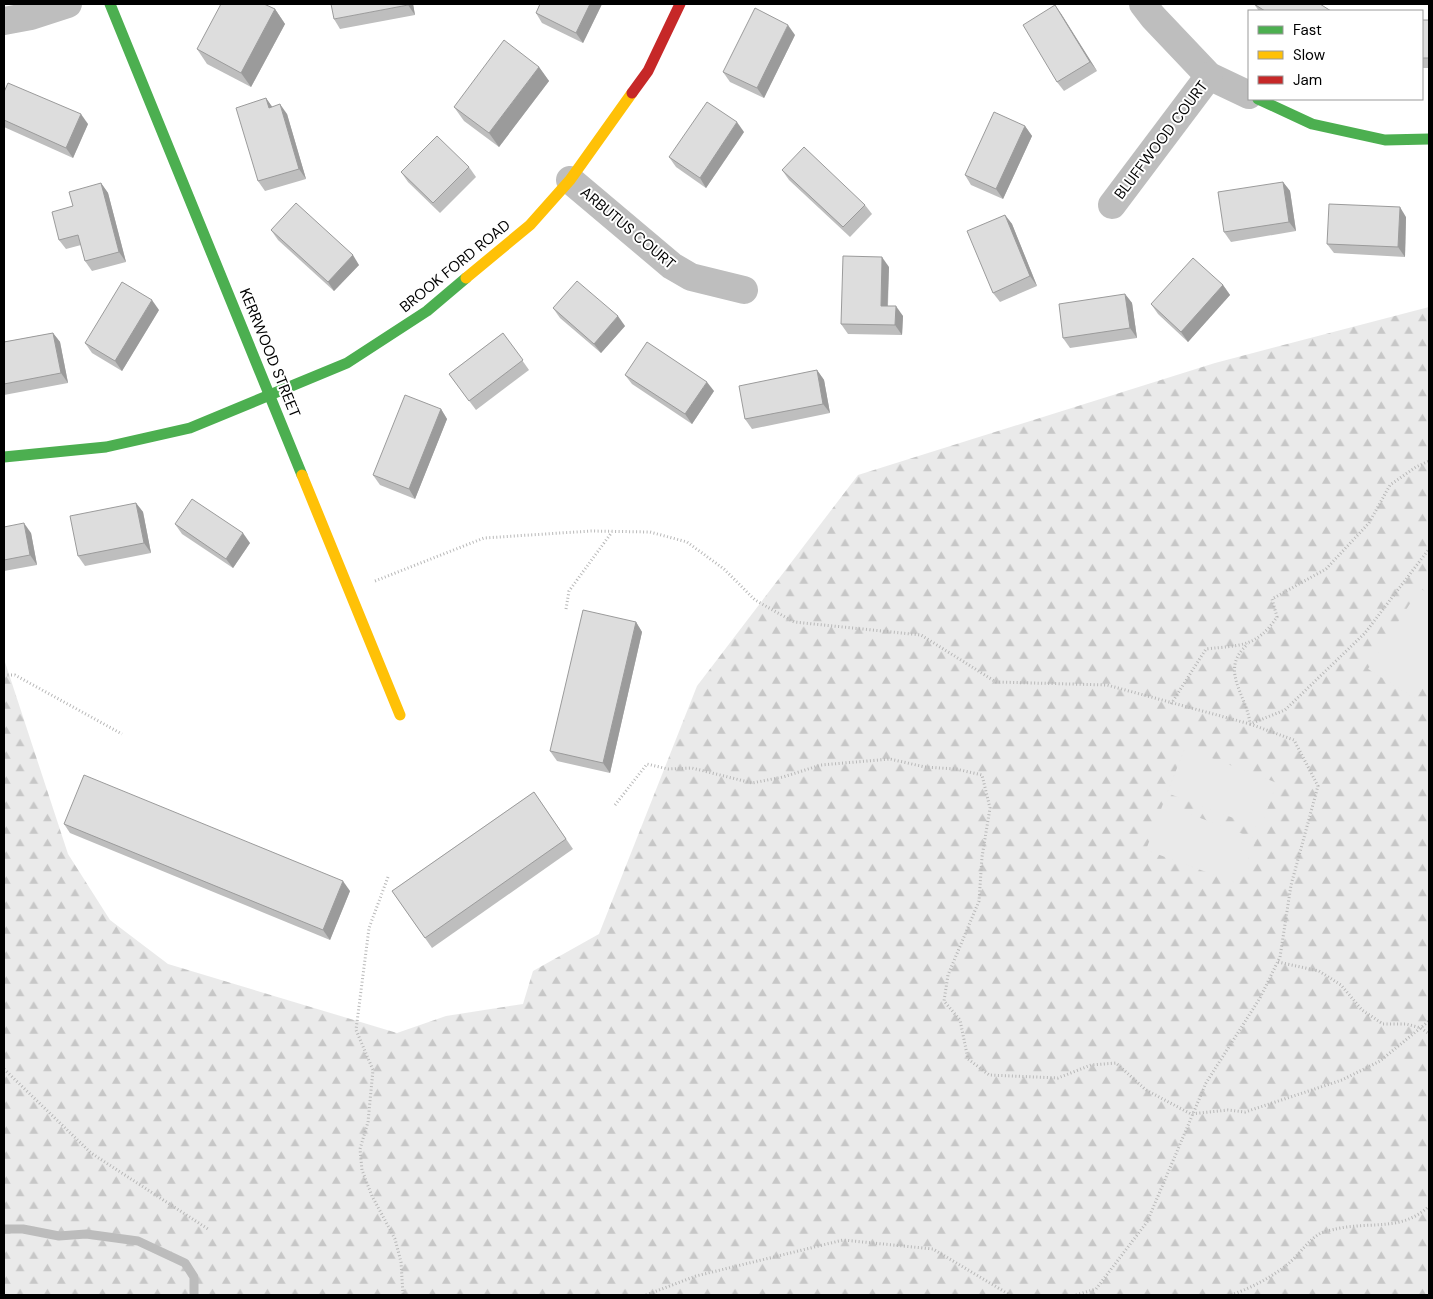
<svg xmlns="http://www.w3.org/2000/svg" width="1433" height="1299" viewBox="0 0 1433 1299" font-family="'DM Sans',sans-serif">
	<style>
		.forest { fill: url(#forest-firs) }
		.garden { fill: #eaeaea }
		.lines { fill: none; stroke-linecap: round; stroke-linejoin: round }
		.stream { stroke: #bcbcbc; stroke-width: 9 }
		.path { stroke: #b8b8b8; stroke-width: 3; stroke-dasharray: 1 2.5; stroke-linecap: butt }
		.street { stroke: #bebebe; stroke-width: 28 }
		.fast { stroke: #4caf50; stroke-width: 11 }
		.slow { stroke: #ffc107; stroke-width: 11 }
		.jam { stroke: #c62828; stroke-width: 11 }
		.wall { fill: #bebebe }
		.shaded-wall { fill: #9b9b9b }
		.building { fill: #ddd; stroke: #9b9b9b }
		.labels { text-anchor: middle; stroke-width: 4; stroke-linejoin: round; paint-order: stroke }
		.street-label { font-size: 15px; fill: #000; stroke: #fff }
	</style>
	<defs>
		<pattern id="forest-firs" width="22" height="20" patternUnits="userSpaceOnUse" patternTransform="scale(1.25)"><rect width="22" height="20" fill="#eaeaea"/><path d="M5 1l3.5 6h-7zM16 11l3.5 6h-7z" fill="#c7c7c7"/></pattern>
	</defs>
	<rect width="100%" height="100%" fill="#fff"/>
	<path class="forest" d="M1429,307V1295H4V659L68,854L110,920L168,964L397,1033L446,1016L523,1004L533,971L599,934L697,686L858,475L1215,363Z"/>
	<g class="garden">
		<path d="M1420,588L1429,594V678L1416,699L1368,669Z"/>
		<path d="M1185,748L1277,783L1260,828L1167,793Z"/>
		<path d="M1163,804L1256,839L1239,884L1146,850Z"/>
	</g>
	<g class="lines">
		<path class="stream" d="M4,1229H23L59,1236L86,1234L138,1241L185,1263L194,1277V1295"/>
		<g class="path">
			<path d="M375,581L484,538L591,531L650,532L687,542L724,569L755,600L794,622L921,635L996,682L1107,685L1250,724L1285,710L1365,633L1429,549"/>
			<path d="M566,609L569,591L612,532"/>
			<path d="M4,675H15L122,734"/>
			<path d="M1171,704L1206,649C1240,645 1256,648 1277,617L1272,599L1326,569L1369,523L1390,485L1416,467L1429,461"/>
			<path d="M615,805L647,764L668,769L692,768L752,783L783,777L821,765L890,759L925,767L956,769L982,775L990,808L982,857L979,901L948,975L944,1001L960,1020L968,1059L989,1075L1058,1078L1091,1065L1116,1063L1146,1090L1191,1114L1228,1110L1245,1112L1342,1080L1380,1061L1429,1021"/>
			<path d="M388,877L369,928L356,1030L373,1070L368,1122L360,1149L362,1170L372,1196L395,1239L401,1262L403,1295"/>
			<path d="M1278,962L1319,971L1341,985L1362,1010L1383,1024H1406L1421,1028L1429,1034"/>
			<path d="M4,1069L91,1153L208,1229"/>
			<path d="M646,1295L696,1276L843,1240L933,1249L1010,1295"/>
			<path d="M1076,1295L1096,1289L1147,1222L1206,1083L1260,998L1280,957L1291,885L1318,786L1294,740L1250,724C1247,694 1218,670 1248,644"/>
			<path d="M1231,1295C1251,1288 1272,1277 1288,1264C1299,1255 1309,1239 1321,1233C1325,1231 1332,1230 1336,1229C1370,1221 1402,1232 1429,1206"/>
		</g>
		<g class="street">
			<path d="M1143,4L1153,17L1209,76L1249,95"/>
			<path d="M4,21L31,16L68,4"/>
			<path d="M570,180L672,266L691,277L744,290"/>
			<path d="M1112,205L1209,76"/>
		</g>
		<g class="fast">
			<path d="M110,4L302,475"/>
			<path d="M1258,99L1312,124L1385,140L1429,139"/>
			<path d="M4,457L106,447L190,428L347,363L427,311L466,278"/>
		</g>
		<g class="slow">
			<path d="M466,278L530,225L570,180L632,93"/>
			<path d="M302,475L400,715"/>
		</g>
		<path class="jam" d="M632,93L648,71L680,4"/>
	</g>
	<g class="wall">
		<path d="M413,4L415,15L340,29L334,19Z"/>
		<path d="M540,4H602L583,43L542,23L536,13Z"/>
		<path d="M1254,4L1331,11H1259Z"/>
		<path d="M1055,5L1097,71L1064,91L1057,82Z"/>
		<path d="M275,9L285,24L251,87L207,64L197,49Z"/>
		<rect x="1422" y="20" width="7" height="48"/>
		<path d="M795,35L764,98L730,82L723,72Z"/>
		<path d="M539,67L549,81L499,147L464,121L454,107Z"/>
		<path d="M4,92L88,124L73,158L4,127Z"/>
		<path d="M266,98L272,107L287,114L306,179L265,191L258,181Z"/>
		<path d="M1025,126L1032,136L1003,199L971,185L965,175Z"/>
		<path d="M744,132L706,188L676,167L669,157Z"/>
		<path d="M469,167L476,177L440,213L408,182L401,172Z"/>
		<path d="M782,170L865,205L872,214L850,237L789,180Z"/>
		<path d="M1283,182L1290,191L1296,231L1231,242L1224,232Z"/>
		<path d="M101,183L108,193L126,262L92,271L85,261L81,245L66,249L59,240L73,206Z"/>
		<path d="M1005,215L1012,224L1037,286L1000,302L993,293Z"/>
		<path d="M1406,217L1405,257L1334,253L1327,244Z"/>
		<path d="M271,230L359,265L334,291L278,240Z"/>
		<path d="M889,267L888,306L903,316L902,335L848,334L841,324Z"/>
		<path d="M1223,285L1230,295L1188,342L1158,314L1151,304Z"/>
		<path d="M1125,294L1132,303L1137,338L1070,348L1063,338Z"/>
		<path d="M553,308L625,326L601,353L560,318Z"/>
		<path d="M159,310L122,371L92,353L85,343Z"/>
		<path d="M53,333L60,342L68,383L4,395V342Z"/>
		<path d="M503,333L529,370L476,410L449,374Z"/>
		<path d="M817,370L824,380L830,413L752,429L745,419Z"/>
		<path d="M625,375L714,391L692,424L632,384Z"/>
		<path d="M441,409L447,419L415,499L380,485L373,475Z"/>
		<path d="M136,503L143,512L151,553L85,566L78,556Z"/>
		<path d="M175,524L250,543L233,568L182,534Z"/>
		<path d="M4,527L31,533L37,565L4,571Z"/>
		<path d="M636,622L642,632L610,773L557,761L550,751Z"/>
		<path d="M534,792L573,849L432,948L392,891Z"/>
		<path d="M64,824L350,891L330,940L70,833Z"/>
	</g>
	<g class="shaded-wall">
		<path d="M408,4H413L415,15L408,5Z"/>
		<path d="M590,4H602L583,43L576,33Z"/>
		<path d="M1055,5L1062,15L1097,71L1090,62Z"/>
		<path d="M275,9L285,24L251,87L241,73Z"/>
		<path d="M788,25L795,35L764,98L757,88Z"/>
		<path d="M539,67L549,81L499,147L489,133Z"/>
		<path d="M266,98L273,108H269Z"/>
		<path d="M280,104L287,114L306,179L299,169Z"/>
		<path d="M81,114L88,124L73,158L66,148Z"/>
		<path d="M737,122L744,132L706,188L700,178Z"/>
		<path d="M1025,126L1032,136L1003,199L996,189Z"/>
		<path d="M1283,182L1290,191L1296,231L1289,222Z"/>
		<path d="M101,183L108,193L126,262L119,252Z"/>
		<path d="M1400,207L1406,217L1405,257L1398,247Z"/>
		<path d="M1005,215L1012,224L1037,286L1030,276Z"/>
		<path d="M353,255L359,265L334,291L328,282Z"/>
		<path d="M882,257L889,267L887,316L881,306Z"/>
		<path d="M1223,285L1230,295L1188,342L1181,332Z"/>
		<path d="M1125,294L1132,303L1137,338L1130,328Z"/>
		<path d="M152,300L159,310L122,371L115,361Z"/>
		<path d="M896,306L903,316L902,335L895,325Z"/>
		<path d="M618,316L625,326L601,353L594,344Z"/>
		<path d="M53,333L60,342L68,383L61,373Z"/>
		<path d="M817,370L824,380L830,413L823,404Z"/>
		<path d="M707,382L714,391L692,424L685,414Z"/>
		<path d="M441,409L447,419L415,499L409,489Z"/>
		<path d="M136,503L143,512L151,553L144,543Z"/>
		<path d="M24,523L31,533L37,565L30,555Z"/>
		<path d="M243,533L250,543L233,568L226,559Z"/>
		<path d="M636,622L642,632L610,773L603,763Z"/>
		<path d="M343,881L350,891L330,940L323,930Z"/>
	</g>
	<g class="building">
		<path d="M221,4H264L275,9L241,73L197,49Z"/>
		<path d="M331,4H408V5L334,19Z"/>
		<path d="M540,4H590L576,33L536,13Z"/>
		<path d="M1254,4H1320L1331,11H1265Z"/>
		<path d="M1055,5L1090,62L1057,82L1023,25Z"/>
		<path d="M755,8L788,25L757,88L723,72Z"/>
		<rect x="1422" y="20" width="7" height="38"/>
		<path d="M504,40L539,67L489,133L454,107Z"/>
		<path d="M8,83L81,114L66,148L4,120V92Z"/>
		<path d="M266,98L269,108L280,104L299,169L258,181L236,108Z"/>
		<path d="M707,102L737,122L700,178L669,157Z"/>
		<path d="M994,112L1025,126L996,189L965,175Z"/>
		<path d="M437,136L469,167L433,203L401,172Z"/>
		<path d="M804,147L865,205L843,227L782,170Z"/>
		<path d="M1283,182L1289,222L1224,232L1218,192Z"/>
		<path d="M101,183L119,252L85,261L78,235L59,240L52,212L73,206L69,192Z"/>
		<path d="M296,203L353,255L328,282L271,230Z"/>
		<path d="M1329,204L1400,207L1398,247L1327,244Z"/>
		<path d="M1005,215L1030,276L993,293L967,231Z"/>
		<path d="M843,256L882,257L881,306H896L895,325L841,324Z"/>
		<path d="M1193,258L1223,285L1181,332L1151,304Z"/>
		<path d="M577,281L618,316L594,344L553,308Z"/>
		<path d="M122,282L152,300L115,361L85,343Z"/>
		<path d="M1125,294L1130,328L1063,338L1059,304Z"/>
		<path d="M53,333L61,373L4,384V342Z"/>
		<path d="M503,333L523,360L469,401L449,374Z"/>
		<path d="M647,342L707,382L685,414L625,375Z"/>
		<path d="M817,370L823,404L745,419L739,386Z"/>
		<path d="M405,395L441,409L409,489L373,475Z"/>
		<path d="M192,499L243,533L226,559L175,524Z"/>
		<path d="M136,503L144,543L78,556L70,516Z"/>
		<path d="M24,523L30,555L4,560V527Z"/>
		<path d="M583,610L636,622L603,763L550,751Z"/>
		<path d="M84,775L343,881L323,930L64,824Z"/>
		<path d="M534,792L566,839L425,938L392,891Z"/>
	</g>
	<g class="labels">
		<g class="street-label">
			<text transform="translate(1161 140) rotate(-53)" y="5">BLUFFWOOD COURT</text>
			<text transform="translate(628 228) rotate(40)" y="5">ARBUTUS COURT</text>
			<text transform="translate(455 266) rotate(-39)" y="5">BROOK FORD ROAD</text>
			<text transform="translate(270 353) rotate(68)" y="5">KERRWOOD STREET</text>
		</g>
	</g>
	<rect width="1433" height="1299" fill="none" stroke="#000000" stroke-width="10"/>
	<rect x="1248" y="10" width="175" height="90" fill="#ffffff" stroke="#999999"/>
	<rect x="1258" y="26" width="25" height="8" fill="#4caf50" stroke="#999999"/>
	<text x="1293" y="35" font-size="15" fill="#000000">Fast</text>
	<rect x="1258" y="51" width="25" height="8" fill="#ffc107" stroke="#999999"/>
	<text x="1293" y="60" font-size="15" fill="#000000">Slow</text>
	<rect x="1258" y="76" width="25" height="8" fill="#c62828" stroke="#999999"/>
	<text x="1293" y="85" font-size="15" fill="#000000">Jam</text>
</svg>
